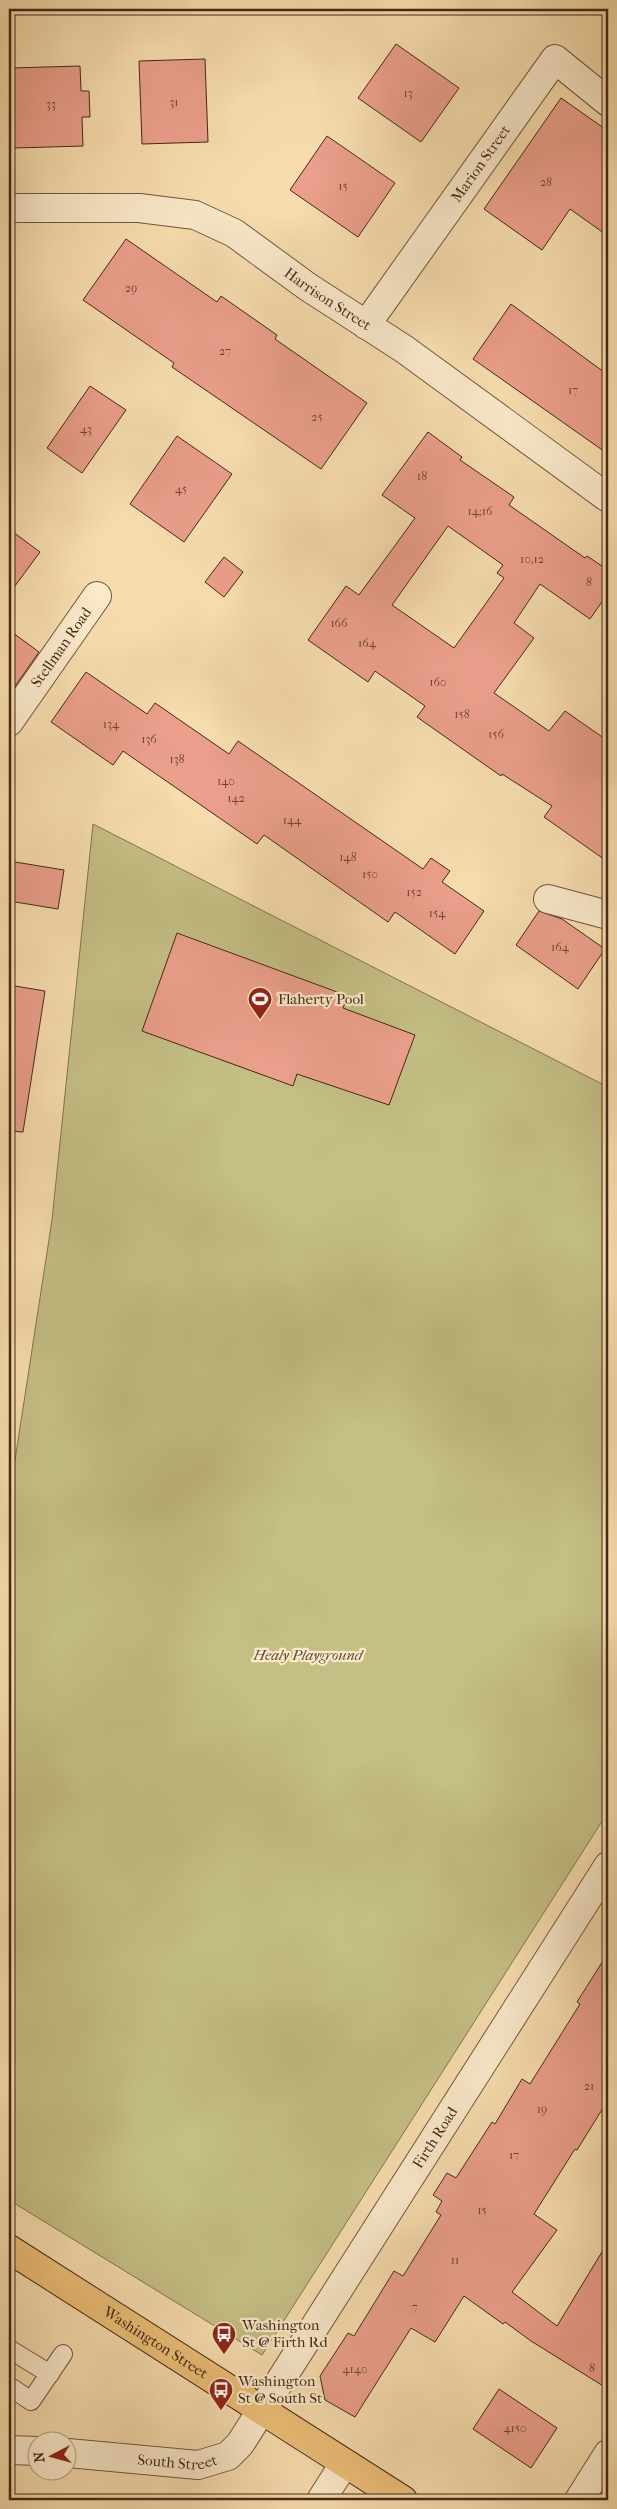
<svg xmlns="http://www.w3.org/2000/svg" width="617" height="2509" viewBox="0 0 617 2509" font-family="'IM FELL French Canon',serif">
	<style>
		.green { fill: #c4bf85; stroke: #84744e }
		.building { fill: #eb9f8c; stroke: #442818; fill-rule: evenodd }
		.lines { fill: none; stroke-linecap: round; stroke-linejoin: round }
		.lane-casing { stroke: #71553e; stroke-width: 20 }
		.street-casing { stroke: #71553e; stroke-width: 30 }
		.primary-casing { stroke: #442818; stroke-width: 30 }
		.lane { stroke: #fae9ca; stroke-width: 18 }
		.street { stroke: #fae9ca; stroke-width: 28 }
		.primary { stroke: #ecbe77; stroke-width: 28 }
		.labels { text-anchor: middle; stroke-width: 4.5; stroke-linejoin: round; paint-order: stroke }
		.number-label { font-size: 12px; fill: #6e4635 }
		.street-label { font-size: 15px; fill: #442818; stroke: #fae9ca }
		.poi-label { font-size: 15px; fill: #442818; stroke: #fae9ca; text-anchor: start }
		.park-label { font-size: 15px; font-style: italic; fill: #644e33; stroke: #fae9ca }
	</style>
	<rect width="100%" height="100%" fill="#f7ddae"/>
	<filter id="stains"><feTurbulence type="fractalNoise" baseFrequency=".004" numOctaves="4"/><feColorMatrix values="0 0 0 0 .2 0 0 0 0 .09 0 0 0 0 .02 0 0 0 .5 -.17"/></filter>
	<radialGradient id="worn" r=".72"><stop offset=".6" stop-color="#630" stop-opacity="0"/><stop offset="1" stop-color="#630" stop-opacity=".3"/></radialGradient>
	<path class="green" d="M93,824L608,1087V1812L262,2355L9,2200V1499L52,1220Z"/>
	<g class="building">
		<path d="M396,44L459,88L421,142L358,98Z"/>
		<path d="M205,59L208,142L142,144L139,61Z"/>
		<path d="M80,66L81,91H89L90,117H82L83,146L14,148L11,68Z"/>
		<path d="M561,98L608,131V236L570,209L542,250L484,209Z"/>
		<path d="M327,136L395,183L358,237L290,190Z"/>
		<path d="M126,239L217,302L221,296L277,335L275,339L367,403L321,469L172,367L174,363L83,300Z"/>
		<path d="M511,304L608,375V454L473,359Z"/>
		<path d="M90,386L126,410L82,473L47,448Z"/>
		<path d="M428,432L462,457L460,460L514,497L509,505L585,558L587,556L608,570V593L590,619L540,584L514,623L534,638L494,693L549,731L565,711L608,741V862L544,817L552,806L502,774L501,776L417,717L425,706L375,671L368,682L308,640L346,586L359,595L415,518L382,495ZM448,526L503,565L497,573L504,578L454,648L392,605Z"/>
		<path d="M177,436L232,474L184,542L130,504Z"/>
		<path d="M9,529L40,552L9,594Z"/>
		<path d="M224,557L243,572L224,597L205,582Z"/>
		<path d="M9,630L39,652L9,695Z"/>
		<path d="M86,672L147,714L155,703L229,754L238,741L423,869L431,858L450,871L442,882L484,911L455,954L395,912L388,922L264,835L257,844L123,751L113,765L51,722Z"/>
		<path d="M9,861L64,870L58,909L9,901Z"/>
		<path d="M539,911L562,919L605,949L578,989L516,945Z"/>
		<path d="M177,933L348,996L343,1008L415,1035L389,1105L297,1074L293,1086L142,1031Z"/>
		<path d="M9,985L45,991L23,1132L9,1131Z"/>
		<path d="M608,1953V2100L577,2150L575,2149L534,2214L557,2230L512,2292L557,2326L608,2242V2389L531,2341L505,2322L503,2324L464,2296L435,2342L411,2328L355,2417L325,2400L320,2376L348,2333L354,2336L394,2271L403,2276L441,2215L436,2212L442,2201L433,2195L447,2173L456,2178L492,2122L495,2124L522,2079L530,2084L580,2004L577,2002Z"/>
		<path d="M499,2389L557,2428L531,2468L473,2429Z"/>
	</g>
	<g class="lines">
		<defs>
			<g id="lane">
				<path d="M9,2349L50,2374"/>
				<path d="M9,2386L31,2401L63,2354"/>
			</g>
			<g id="street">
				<path id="s1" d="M9,208H139L195,215L234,233L308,287L404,349L608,498"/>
				<path id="s2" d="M366,325L555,59L608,102"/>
				<path id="s3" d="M9,722L97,596"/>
				<path d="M548,899L608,915"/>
				<path d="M9,2450L38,2451"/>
				<path id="s4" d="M68,2453L198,2465L228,2456L240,2444L608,1866"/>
				<path d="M321,2500L344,2464"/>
				<path d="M579,2500L608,2454"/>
			</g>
			<g id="primary">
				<path id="s5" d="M9,2249L403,2500"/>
			</g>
		</defs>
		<use href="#lane" class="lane-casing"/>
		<use href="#street" class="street-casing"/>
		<use href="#primary" class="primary-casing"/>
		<use href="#lane" class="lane"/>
		<use href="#street" class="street"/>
		<use href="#primary" class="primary"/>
	</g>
	<defs>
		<symbol id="stadium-pin" viewBox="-11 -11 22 30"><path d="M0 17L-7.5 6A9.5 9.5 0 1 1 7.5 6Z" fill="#8f2418" stroke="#fae9ca"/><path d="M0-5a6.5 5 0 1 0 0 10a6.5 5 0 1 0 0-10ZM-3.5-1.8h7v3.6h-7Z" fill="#fff"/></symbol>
		<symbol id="bus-pin" viewBox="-11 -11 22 30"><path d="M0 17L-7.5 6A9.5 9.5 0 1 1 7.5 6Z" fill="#8f2418" stroke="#fae9ca"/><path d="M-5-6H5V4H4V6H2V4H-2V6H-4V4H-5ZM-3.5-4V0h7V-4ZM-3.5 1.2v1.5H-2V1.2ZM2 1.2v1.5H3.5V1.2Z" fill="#fff"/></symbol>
	</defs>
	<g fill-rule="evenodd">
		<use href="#stadium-pin" x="246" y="985" width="28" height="38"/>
		<use href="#bus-pin" x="210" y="2320" width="28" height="38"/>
		<use href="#bus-pin" x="207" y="2376" width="28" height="38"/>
	</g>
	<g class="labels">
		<g class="number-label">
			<text x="408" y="97">13</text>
			<text x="174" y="106">31</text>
			<text x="51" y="108">33</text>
			<text x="546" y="186">28</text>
			<text x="343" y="190">15</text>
			<text x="131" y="292">29</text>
			<text x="225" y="355">27</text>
			<text x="573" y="394">17</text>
			<text x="317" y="421">25</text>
			<text x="86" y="433">43</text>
			<text x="422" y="480">18</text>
			<text x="181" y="493">45</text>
			<text x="480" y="515">14;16</text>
			<text x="532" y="563">10,12</text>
			<text x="589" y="586">8</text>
			<text x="339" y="627">166</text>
			<text x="367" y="647">164</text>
			<text x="438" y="686">160</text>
			<text x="462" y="718">158</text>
			<text x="111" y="728">134</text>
			<text x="496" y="738">156</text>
			<text x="149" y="743">136</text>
			<text x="177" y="763">138</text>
			<text x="226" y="785">140</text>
			<text x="236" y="802">142</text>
			<text x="292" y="824">144</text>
			<text x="348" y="861">148</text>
			<text x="370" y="878">150</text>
			<text x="414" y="896">152</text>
			<text x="437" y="917">154</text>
			<text x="560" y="951">164</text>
			<text x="589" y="2090">21</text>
			<text x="542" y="2113">19</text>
			<text x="514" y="2159">17</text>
			<text x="482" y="2214">15</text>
			<text x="455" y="2264">11</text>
			<text x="415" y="2311">7</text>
			<text x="592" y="2372">8</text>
			<text x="355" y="2373">4140</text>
			<text x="515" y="2432">4150</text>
		</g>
		<g class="street-label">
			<text dy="5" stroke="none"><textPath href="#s2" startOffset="198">Marion Street</textPath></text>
			<text dy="5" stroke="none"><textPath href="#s1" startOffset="344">Harrison Street</textPath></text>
			<text dy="5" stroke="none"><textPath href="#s3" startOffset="91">Stellman Road</textPath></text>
			<text dy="5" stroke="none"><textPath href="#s4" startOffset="542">Firth Road</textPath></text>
			<text dy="5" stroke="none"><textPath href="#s5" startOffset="174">Washington Street</textPath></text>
			<text dy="5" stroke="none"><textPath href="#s4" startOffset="110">South Street</textPath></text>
		</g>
		<g class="poi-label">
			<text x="278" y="1004">Flaherty Pool</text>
			<text x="242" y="2330">Washington<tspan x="242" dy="17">St @ Firth Rd</tspan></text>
			<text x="238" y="2386">Washington<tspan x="238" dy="17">St @ South St</tspan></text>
		</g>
		<g class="park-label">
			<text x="308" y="1660">Healy Playground</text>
		</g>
	</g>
	<rect width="617" height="2509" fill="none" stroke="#f7ddae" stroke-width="30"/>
	<rect x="10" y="10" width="597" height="2489" fill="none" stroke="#442818" stroke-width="2.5"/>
	<rect x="15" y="15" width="587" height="2479" fill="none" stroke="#442818"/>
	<g transform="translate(52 2456) rotate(264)"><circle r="24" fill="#fae9ca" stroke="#b19c83"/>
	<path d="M0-4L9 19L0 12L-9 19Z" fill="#8f2418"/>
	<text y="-8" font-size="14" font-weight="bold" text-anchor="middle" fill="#442818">N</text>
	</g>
	<rect width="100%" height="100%" filter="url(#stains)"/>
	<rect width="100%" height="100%" fill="url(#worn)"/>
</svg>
